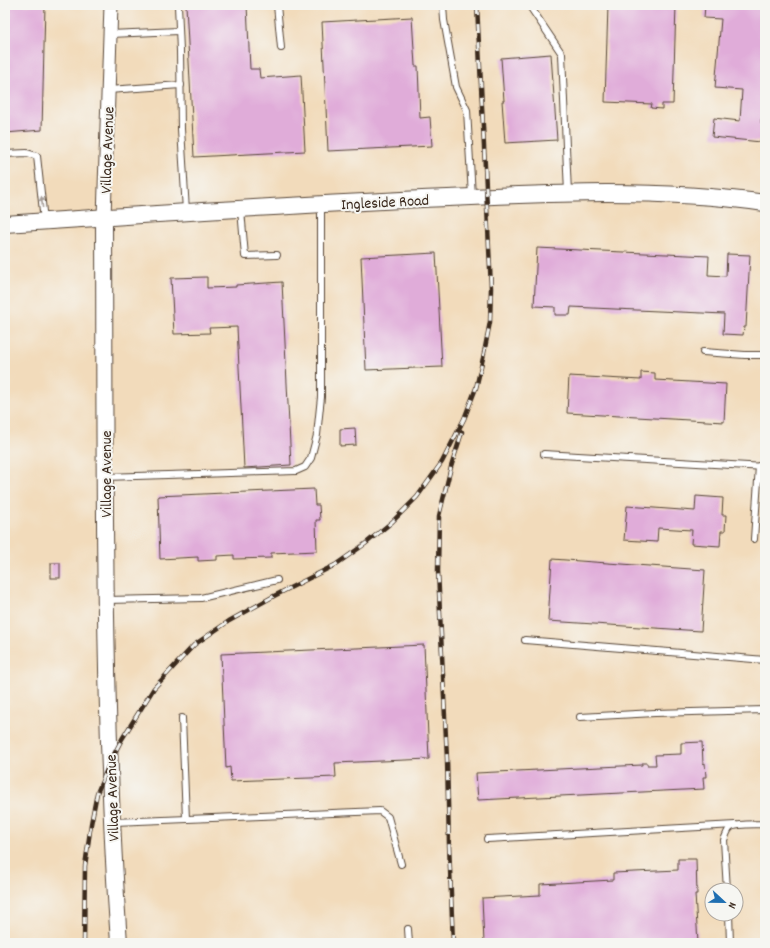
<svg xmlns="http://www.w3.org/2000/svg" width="770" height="948" viewBox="0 0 770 948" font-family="Dekko,sans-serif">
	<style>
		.building { fill: #e0acd9 }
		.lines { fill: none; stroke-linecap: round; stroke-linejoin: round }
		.service-casing { stroke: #564536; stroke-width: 8 }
		.minor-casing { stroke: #564536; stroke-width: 15 }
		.tertiary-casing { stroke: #564536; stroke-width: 18 }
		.service { stroke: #fff; stroke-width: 6 }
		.minor { stroke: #fff; stroke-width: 13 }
		.tertiary { stroke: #fff; stroke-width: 16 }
		.rail-casing { stroke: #3b2a1e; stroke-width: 4.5 }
		.rail { stroke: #f6f6f2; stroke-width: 3; stroke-dasharray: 9; stroke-linecap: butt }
		.oneway { fill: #a79f9a }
		.labels { text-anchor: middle; stroke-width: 4; stroke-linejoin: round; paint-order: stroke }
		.street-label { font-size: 16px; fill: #3b2a1e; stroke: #f6f6f2 }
	</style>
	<rect width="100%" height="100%" fill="#f6f6f2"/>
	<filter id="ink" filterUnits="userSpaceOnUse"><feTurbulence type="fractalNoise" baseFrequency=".025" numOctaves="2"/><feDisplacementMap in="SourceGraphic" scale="8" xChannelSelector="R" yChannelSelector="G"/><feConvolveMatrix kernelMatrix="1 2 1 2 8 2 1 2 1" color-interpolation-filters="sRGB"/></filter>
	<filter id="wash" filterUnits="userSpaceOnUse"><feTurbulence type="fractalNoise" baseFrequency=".012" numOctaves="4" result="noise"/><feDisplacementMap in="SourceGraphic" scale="16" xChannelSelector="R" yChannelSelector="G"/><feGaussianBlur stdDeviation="0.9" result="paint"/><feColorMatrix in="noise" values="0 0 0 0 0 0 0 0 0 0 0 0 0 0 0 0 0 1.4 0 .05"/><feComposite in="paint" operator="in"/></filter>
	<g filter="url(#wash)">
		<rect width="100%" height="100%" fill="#f2dbbb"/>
		<g id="blocks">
			<g class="building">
				<path d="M5,5H45L42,130L5,133Z"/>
				<path d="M186,5H247L250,69H259L260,78L301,75L305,151L194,157Z"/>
				<path d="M608,5H676L673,104H662V109L651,108L652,104L605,102Z"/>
				<path d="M705,5H765V119H761V123H763L761,142L712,137L714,118L740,121L742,90L715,88L721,19L704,18Z"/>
				<path d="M412,17L415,66H418L420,118L430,117L432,146L328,151L322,22Z"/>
				<path d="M551,54L557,140L505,143L502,101H504L501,58Z"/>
				<path d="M537,248L709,256L708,275L726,276L727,254L750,255L746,327H744L743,335L723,334L724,314L571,307L570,315H555V307L534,306Z"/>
				<path d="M436,253L442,367L366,370L361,257Z"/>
				<path d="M207,277V288L236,287V285L282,282L291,465L244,468L237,327L209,328L210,333L174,334L171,278Z"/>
				<path d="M641,372L655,373V380L726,384L724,422L567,413L569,376L641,380Z"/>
				<path d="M355,428L356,445L340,446V429Z"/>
				<path d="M314,489L315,505H319L320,520H316L317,551L271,553V558L234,559V555L217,556V560L198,561V557L160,559L158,496Z"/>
				<path d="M696,496L723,498L722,515H726L725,531H721L720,546L691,544L692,530L658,528L657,542L624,540L627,506L695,511Z"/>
				<path d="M552,559L705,570L701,631L548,621Z"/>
				<rect x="51" y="563" width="9" height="15"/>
				<path d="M424,645L429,759L335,763L336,777L231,781L230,767L226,768L221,654Z"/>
				<path d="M702,742L703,764L705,763L706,777H703L704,789L478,800L476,773L642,765V763H647V765H656L655,755L681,754V743Z"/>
				<path d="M678,859H696L697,894H695L698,943H484L482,898L540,895V884L613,880V873L678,870Z"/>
			</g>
		</g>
	</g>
	<g filter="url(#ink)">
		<use href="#blocks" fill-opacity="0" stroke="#564536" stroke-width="1"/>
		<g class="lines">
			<defs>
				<g id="service">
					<path d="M178,5L180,51L181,129L186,211"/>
					<path d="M277,5L281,48"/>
					<path d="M443,5L444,20L456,87L467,110L472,196"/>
					<path d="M529,5L562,54L568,193"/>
					<path d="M110,34L179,31"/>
					<path d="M108,90L181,85"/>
					<path d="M5,154L27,153L37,156L44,221"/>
					<path d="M241,210L245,256L277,255"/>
					<path d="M703,352L745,355H765"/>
					<path d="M544,454L765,467"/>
					<path d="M105,477L296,471L305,467L311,458L317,435L321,397V206"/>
					<path d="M754,539L759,466"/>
					<path d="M106,600L201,598L277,580"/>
					<path d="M525,640L765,660"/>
					<path d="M580,717L655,713L765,710"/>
					<path d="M182,718L186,819"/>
					<path d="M114,822L380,811L388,817L401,864"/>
					<path d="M487,839L735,825"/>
					<path d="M727,890L724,840C726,836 727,831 730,828C736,823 757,825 765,824"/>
					<path d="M729,914L730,943"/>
					<path d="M408,929L409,943"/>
				</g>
				<path id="minor" d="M104,217L111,5"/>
				<g id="tertiary">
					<path d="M104,217C105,459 102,701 119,943"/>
					<path d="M5,224C153,214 300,204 448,198C554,193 660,188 765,203"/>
				</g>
			</defs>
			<use href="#service" class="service-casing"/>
			<use href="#minor" class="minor-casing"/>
			<use href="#tertiary" class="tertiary-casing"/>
			<use href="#service" class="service"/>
			<use href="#minor" class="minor"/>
			<use href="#tertiary" class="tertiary"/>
			<defs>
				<g id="rail">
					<path d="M84,943L85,866L91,824L97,793L110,762L122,739L154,688L194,645L229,621L274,596L335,565L365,544L392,522L417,497L442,462L464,419L476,388L483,358L490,322L491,288L477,5"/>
					<path d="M453,943L449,844L447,759L438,571L439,516L451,467L462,432"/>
				</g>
			</defs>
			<use href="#rail" class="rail-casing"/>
			<use href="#rail" class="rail"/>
		</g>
		<defs><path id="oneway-solid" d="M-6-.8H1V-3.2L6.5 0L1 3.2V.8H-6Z"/></defs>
		<use class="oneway" href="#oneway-solid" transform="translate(42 202) rotate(-96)"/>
	</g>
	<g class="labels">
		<g class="street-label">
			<text transform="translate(106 150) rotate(-88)" y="6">Village Avenue</text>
			<text transform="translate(385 201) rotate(-3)" y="6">Ingleside Road</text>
			<text transform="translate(105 474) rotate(-90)" y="6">Village Avenue</text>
			<text transform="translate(111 798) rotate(-92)" y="6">Village Avenue</text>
		</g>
	</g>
	<rect width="770" height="948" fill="none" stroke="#f6f6f2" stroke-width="20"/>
	<g transform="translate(724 902) rotate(112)"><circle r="19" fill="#f6f6f2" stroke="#aba49d"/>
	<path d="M0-3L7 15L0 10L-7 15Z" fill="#1f6fb2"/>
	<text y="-6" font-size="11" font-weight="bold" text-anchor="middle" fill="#3b2a1e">N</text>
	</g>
</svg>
